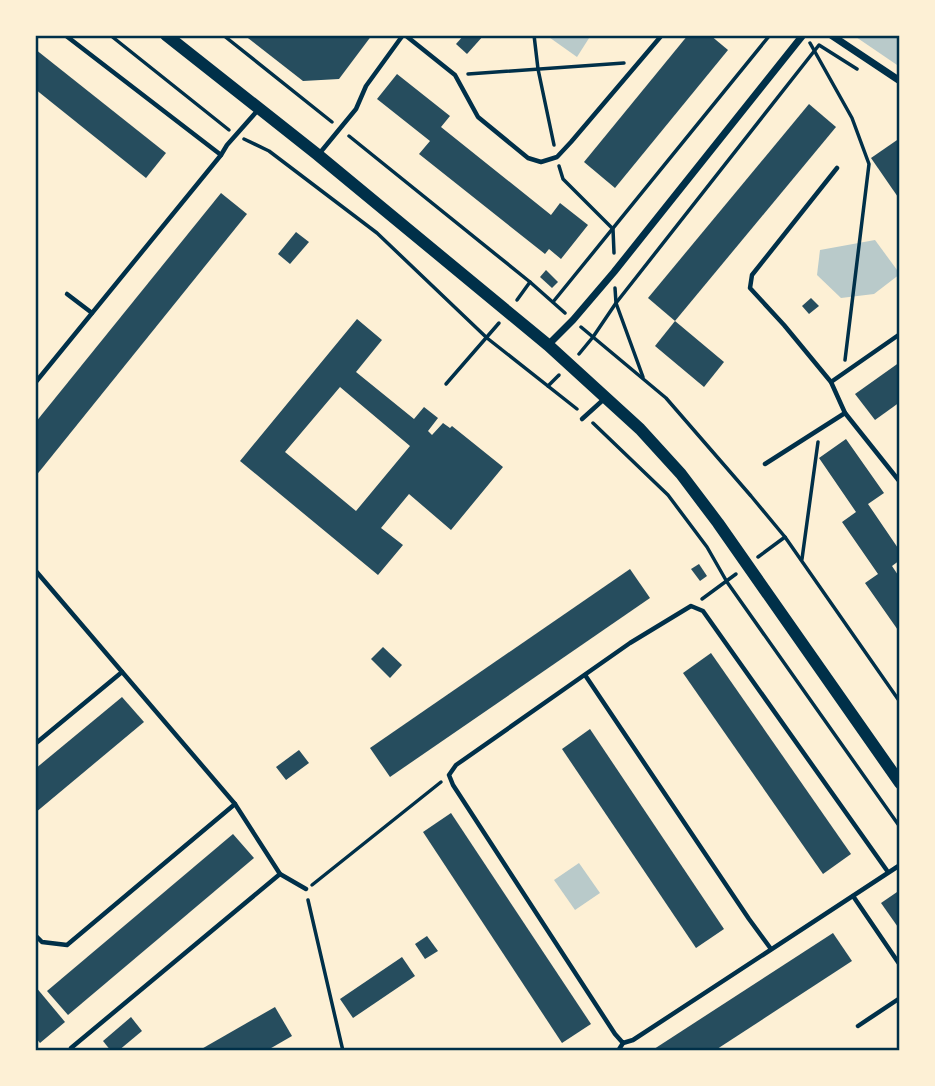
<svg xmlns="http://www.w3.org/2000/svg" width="935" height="1086" viewBox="0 0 935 1086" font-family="Arial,sans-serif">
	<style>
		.green { fill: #b9caca }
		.building { fill: #264d5e; fill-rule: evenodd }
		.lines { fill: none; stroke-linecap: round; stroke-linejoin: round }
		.path { stroke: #003049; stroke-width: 3.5 }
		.service { stroke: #003049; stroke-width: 4.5 }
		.minor { stroke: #003049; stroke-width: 7 }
		.secondary { stroke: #003049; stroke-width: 12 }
		.neatline { fill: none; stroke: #003049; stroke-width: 2.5 }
	</style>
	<rect width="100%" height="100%" fill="#fdf0d5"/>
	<g class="green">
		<path d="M546,35H591L577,57Z"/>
		<path d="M853,35H900V67Z"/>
		<path d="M875,240L900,274L874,294L841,298L817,275L820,250Z"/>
		<path d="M579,863L600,893L575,910L554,880Z"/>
	</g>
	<g class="building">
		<path d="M244,35H372L339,79L303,81Z"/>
		<path d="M464,35H484L467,54L456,44Z"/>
		<path d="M688,35H710L728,50L615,188L584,162Z"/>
		<path d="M35,49L166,153L146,178L35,89Z"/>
		<path d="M397,74L450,116L441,127L551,215L560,203L588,225L561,259L549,249L545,254L419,154L430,141L377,99Z"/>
		<path d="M809,104L836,127L675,321L648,298Z"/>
		<path d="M900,138V200L871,158Z"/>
		<path d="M221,193L247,214L35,477V423Z"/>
		<path d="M296,232L309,242L290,264L278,254Z"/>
		<path d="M546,270L558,282L552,288L540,277Z"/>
		<path d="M811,298L819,306L809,314L802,306Z"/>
		<path d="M357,319L382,340L356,372L414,419L424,407L438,418L428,431L432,435L443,423L450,428L452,426L503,467L451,530L409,494L381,528L403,545L378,575L240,461ZM340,387L410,446L356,511L285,452Z"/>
		<path d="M675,321L724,362L704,387L655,346Z"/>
		<path d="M900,362V402L875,420L855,394Z"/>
		<path d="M846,439L884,493L868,504L900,551V560L892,566L900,578V633L865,583L878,574L842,522L856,512L819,458Z"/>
		<path d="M699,564L707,576L700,581L691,569Z"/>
		<path d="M630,569L650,598L390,777L370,748Z"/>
		<path d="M383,647L402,665L390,678L371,659Z"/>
		<path d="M711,653L851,854L823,874L683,673Z"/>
		<path d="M122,697L144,722L35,813V769Z"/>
		<path d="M590,729L724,929L696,948L562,749Z"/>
		<path d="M299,750L309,763L286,780L276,767Z"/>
		<path d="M451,813L591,1024L562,1043L423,832Z"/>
		<path d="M233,834L254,858L68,1015L47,991Z"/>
		<path d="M900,890V930L881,903Z"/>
		<path d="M833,933L852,961L714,1051H651Z"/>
		<path d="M427,936L438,951L425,959L415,944Z"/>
		<path d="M402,957L415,976L353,1018L340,999Z"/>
		<path d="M35,986L65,1022L40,1043L35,1037Z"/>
		<path d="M275,1007L292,1036L266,1051H198Z"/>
		<path d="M131,1017L142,1031L118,1051H111L103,1041Z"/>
	</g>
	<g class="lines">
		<g class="path">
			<path d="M110,35L229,130"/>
			<path d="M223,35L332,122"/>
			<path d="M534,35L538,69L554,145"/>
			<path d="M810,43L852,118L869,164L845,360"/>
			<path d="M468,74L624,63"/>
			<path d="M349,136L530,282L565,313"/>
			<path d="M244,139L269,151L377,233L487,338L577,409"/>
			<path d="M559,166L563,179L613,229L614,253"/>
			<path d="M615,288L616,303L643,377"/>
			<path d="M517,300L530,282"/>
			<path d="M553,302L770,35"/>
			<path d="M581,327L666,398L751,496L785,537L900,702"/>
			<path d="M579,354L593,337L616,303L819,45L857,69"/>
			<path d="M446,384L499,323"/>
			<path d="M548,386L559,375"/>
			<path d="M593,423L668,495L707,547L727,582L900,827"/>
			<path d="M758,557L785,537"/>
			<path d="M802,559L818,442"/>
			<path d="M702,599L736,574"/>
			<path d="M312,885L441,782"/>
			<path d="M308,900L343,1051"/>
		</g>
		<g class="service">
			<path d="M65,35L221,155"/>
			<path d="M405,35L455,75L478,117L528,158L541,162L557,157L571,142L662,35"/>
			<path d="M319,154L356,109L366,86L403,35"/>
			<path d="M837,168L752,275L750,288L784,325L831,382L845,413L900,482"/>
			<path d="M67,294L92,313"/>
			<path d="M831,382L900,334"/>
			<path d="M35,383L221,155L227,145L258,110"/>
			<path d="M582,419L603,400"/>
			<path d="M765,464L845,413"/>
			<path d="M35,570L235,804L280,874L306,889"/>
			<path d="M585,675L749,919L771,949"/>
			<path d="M35,744L122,672"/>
			<path d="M888,872L703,611L691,606L630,643L456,765L449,775L453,785L615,1034L623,1043L633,1040L900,865"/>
			<path d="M853,896L900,965"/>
			<path d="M35,935L42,942L67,945L235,804"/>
			<path d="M858,1026L900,998"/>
			<path d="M70,1051L71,1048L280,874"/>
			<path d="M618,1051L623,1043"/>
		</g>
		<g class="minor">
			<path d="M831,35L900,81"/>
			<path d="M548,345L573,320L614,272L803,35"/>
		</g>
		<path class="secondary" d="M166,35L318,155L548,345L640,429L681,474L718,523L900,783"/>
	</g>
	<rect width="935" height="1086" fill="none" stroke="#fdf0d5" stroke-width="74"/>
	<rect x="37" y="37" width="861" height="1012" class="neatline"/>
</svg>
